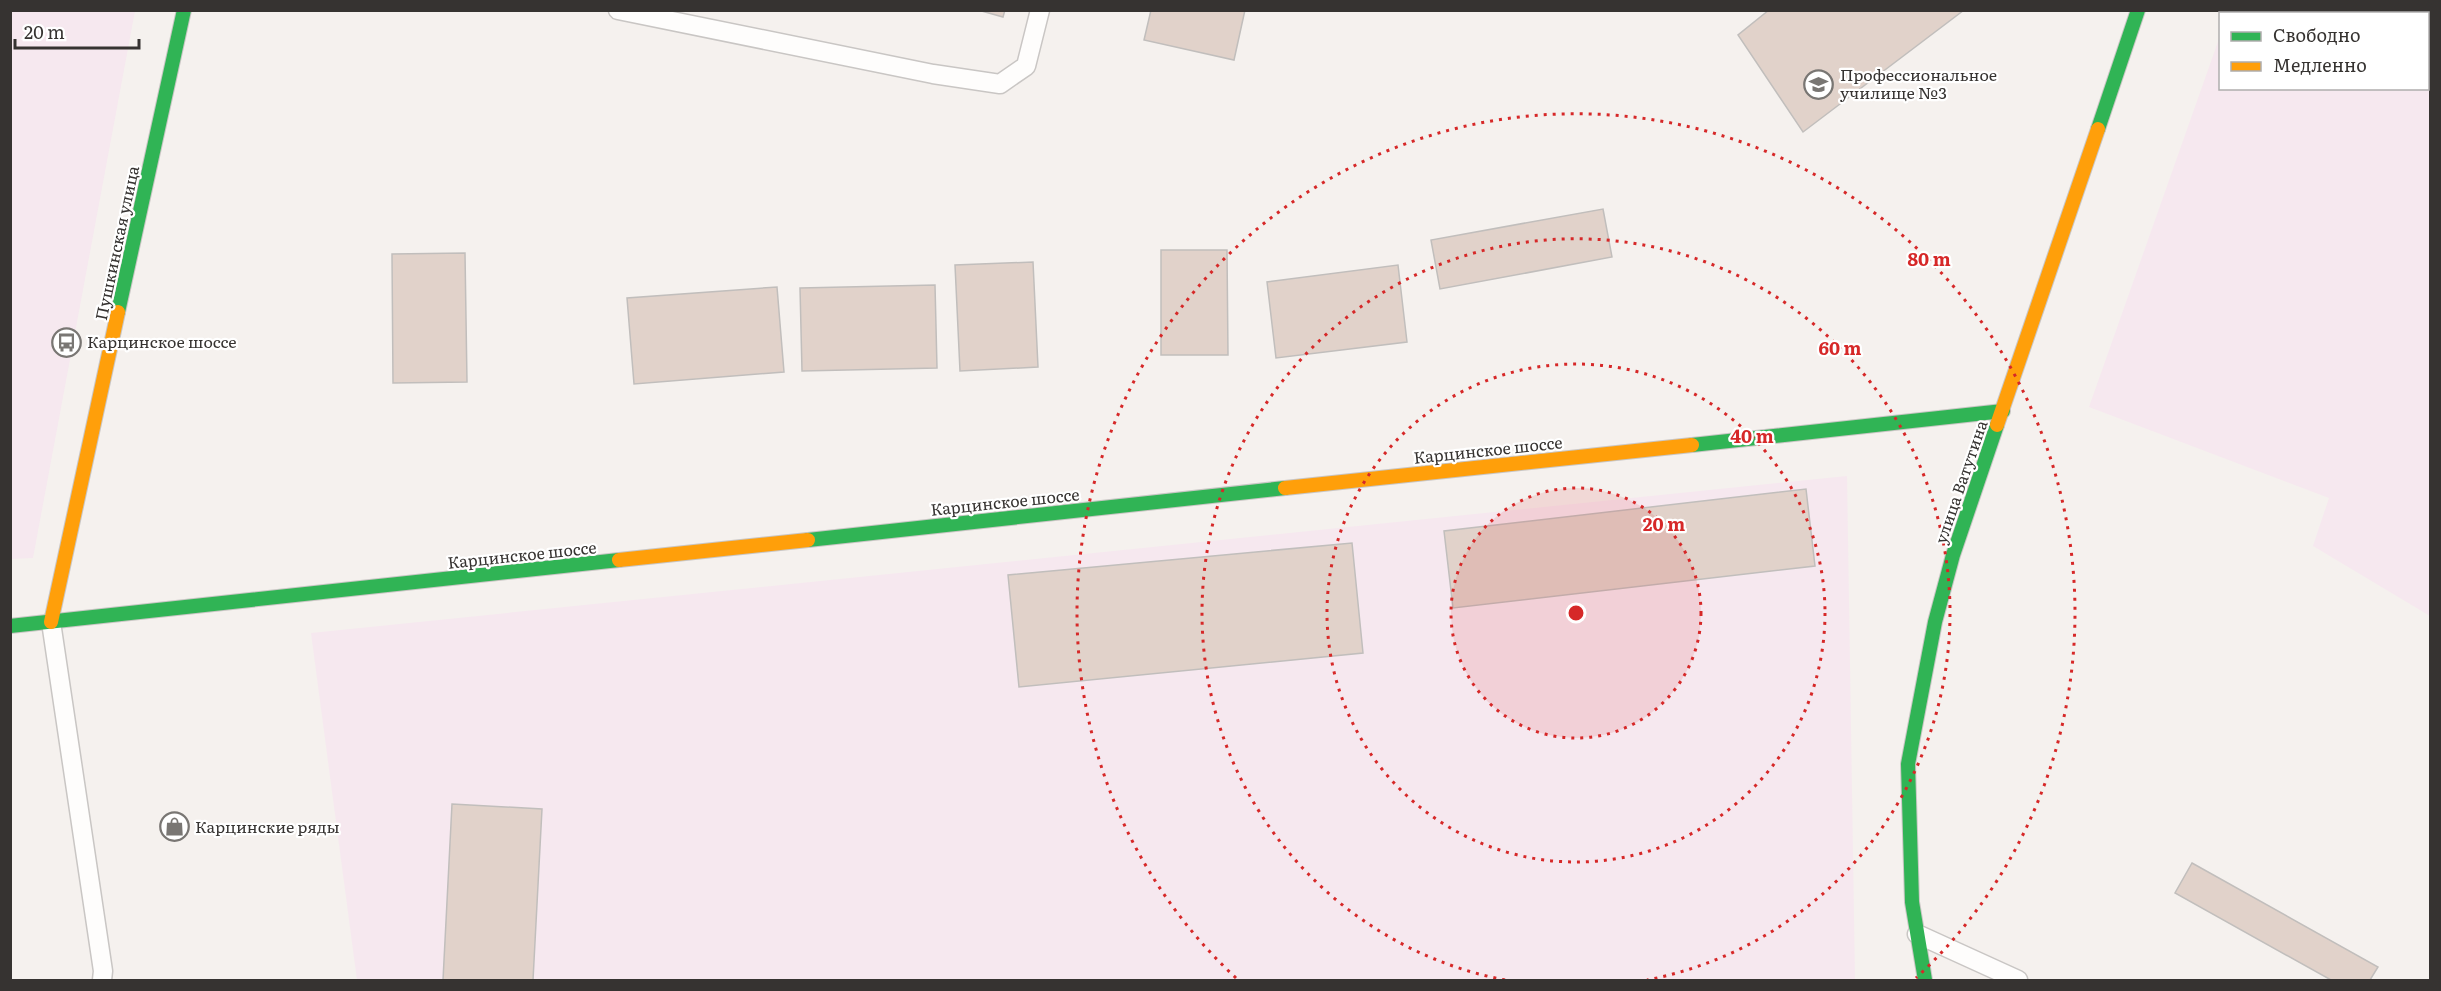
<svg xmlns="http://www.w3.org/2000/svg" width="2441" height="991" viewBox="0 0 2441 991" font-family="Literata,serif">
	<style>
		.industrial { fill: #f6e8ef }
		.building { fill: #e1d2ca; stroke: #c1bebc; stroke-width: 1.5 }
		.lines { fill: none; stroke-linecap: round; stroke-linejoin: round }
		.lane-casing { stroke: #c9c6c4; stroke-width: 21 }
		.fast-casing { stroke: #c9c6c4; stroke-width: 16 }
		.slow-casing { stroke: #c9c6c4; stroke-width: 16 }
		.lane { stroke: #fefdfc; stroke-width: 18 }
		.fast { stroke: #30b455; stroke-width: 14 }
		.slow { stroke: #ff9f0a; stroke-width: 14 }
		.ring { fill: none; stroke: #d62828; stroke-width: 3; stroke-dasharray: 3 6 }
		.labels { text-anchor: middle; stroke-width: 4.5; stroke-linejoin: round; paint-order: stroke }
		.poi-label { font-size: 16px; fill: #363331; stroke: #fff; text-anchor: start }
		.street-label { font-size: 16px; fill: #363331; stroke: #fff }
		.centre { fill: #d62828; stroke: #fff; stroke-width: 3 }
		.ring-label { font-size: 18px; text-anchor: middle; font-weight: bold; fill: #d62828; stroke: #fff; stroke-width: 4.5; stroke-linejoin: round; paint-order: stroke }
	</style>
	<rect width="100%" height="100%" fill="#f5f1ee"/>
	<g class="industrial">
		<path d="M11,10L135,11L33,558L11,559Z"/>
		<path d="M2229,11H2430V616L2313,546L2329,498L2089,407L2220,36V88H2428V14L2228,13Z"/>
		<path d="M1847,476L1855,980H357L311,633Z"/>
	</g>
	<g class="building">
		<path d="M978,10H1005L1003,17Z"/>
		<path d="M1151,10H1245L1234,60L1144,40Z"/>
		<path d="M1769,10H1964L1803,132L1738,35Z"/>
		<path d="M1603,209L1612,257L1440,289L1431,240Z"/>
		<path d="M1161,250H1227L1228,355H1161Z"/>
		<path d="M465,253L467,382L393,383L392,254Z"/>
		<path d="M1033,262L1038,367L960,371L955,265Z"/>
		<path d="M1398,265L1407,342L1276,358L1267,282Z"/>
		<path d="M935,285L937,368L802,371L800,288Z"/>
		<path d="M777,287L784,372L634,384L627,298Z"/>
		<path d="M1806,489L1815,566L1453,608L1444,531Z"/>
		<path d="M1352,543L1363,653L1019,687L1008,575Z"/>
		<path d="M452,804L542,809L533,980H443Z"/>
		<path d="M2192,863L2378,967L2370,980H2331L2175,893Z"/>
	</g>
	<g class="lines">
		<defs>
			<g id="lane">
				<path d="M618,10L933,74L1000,84L1026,66L1040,10"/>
				<path d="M51,622L103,971L102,980"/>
				<path d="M1917,934L2018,980"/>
			</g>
			<g id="fast">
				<path d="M2098,129L2138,10"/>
				<path d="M118,312L184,10"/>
				<path d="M1692,445L2003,411"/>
				<path d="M808,540L1285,488"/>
				<path d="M10,626L619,560"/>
				<path d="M1925,980L1912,902L1908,764L1935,622L1953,555L1997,425"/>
			</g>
			<g id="slow">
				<path d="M1997,425L2098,129"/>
				<path d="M1285,488L1692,445"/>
				<path d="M619,560L808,540"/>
				<path d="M51,622L118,312"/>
			</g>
		</defs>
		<use href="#lane" class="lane-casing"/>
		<use href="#fast" class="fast-casing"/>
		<use href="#slow" class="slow-casing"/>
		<use href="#lane" class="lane"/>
		<use href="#fast" class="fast"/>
		<use href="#slow" class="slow"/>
	</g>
	<circle cx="1576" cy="613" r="125" fill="#d62828" fill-opacity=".12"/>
	<g class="ring">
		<circle cx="1576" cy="613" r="125"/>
		<circle cx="1576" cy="613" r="249"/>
		<path d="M1505 980A374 374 0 1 1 1647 980"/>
		<path d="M1236 978A499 499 0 1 1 1916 978"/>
	</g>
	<defs>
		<symbol id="university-ring" viewBox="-11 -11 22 22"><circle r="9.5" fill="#fff" stroke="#797673" stroke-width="1.5"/><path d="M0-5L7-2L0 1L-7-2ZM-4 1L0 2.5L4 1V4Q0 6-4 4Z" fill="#797673"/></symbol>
		<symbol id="bus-ring" viewBox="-11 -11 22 22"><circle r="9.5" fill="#fff" stroke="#797673" stroke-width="1.5"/><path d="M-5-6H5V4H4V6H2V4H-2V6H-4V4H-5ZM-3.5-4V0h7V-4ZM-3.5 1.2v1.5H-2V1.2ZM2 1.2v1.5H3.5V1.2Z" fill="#797673"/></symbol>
		<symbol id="shop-ring" viewBox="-11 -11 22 22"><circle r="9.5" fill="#fff" stroke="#797673" stroke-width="1.5"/><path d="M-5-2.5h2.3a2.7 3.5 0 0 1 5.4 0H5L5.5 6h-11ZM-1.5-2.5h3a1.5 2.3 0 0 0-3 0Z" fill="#797673"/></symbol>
	</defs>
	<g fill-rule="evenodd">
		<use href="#university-ring" x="1802" y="68" width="33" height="33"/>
		<use href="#bus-ring" x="50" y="326" width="33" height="33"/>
		<use href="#shop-ring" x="158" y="810" width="33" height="33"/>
	</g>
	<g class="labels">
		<g class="poi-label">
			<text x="1840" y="81">Профессиональное<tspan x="1840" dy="18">училище №3</tspan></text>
			<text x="87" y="348">Карцинское шоссе</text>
			<text x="195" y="833">Карцинские ряды</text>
		</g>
		<g class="street-label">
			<text transform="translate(117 243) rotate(-78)" y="6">Пушкинская улица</text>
			<text transform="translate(1488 450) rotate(-6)" y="6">Карцинское шоссе</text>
			<text transform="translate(1961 482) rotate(-71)" y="6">улица Ватутина</text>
			<text transform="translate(1005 502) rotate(-6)" y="6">Карцинское шоссе</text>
			<text transform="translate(522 555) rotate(-6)" y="6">Карцинское шоссе</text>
		</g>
	</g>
	<circle cx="1576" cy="613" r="9" class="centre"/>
	<g class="ring-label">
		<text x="1929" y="266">80 m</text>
		<text x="1840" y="355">60 m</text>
		<text x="1752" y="443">40 m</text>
		<text x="1664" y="531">20 m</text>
	</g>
	<rect width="2441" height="991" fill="none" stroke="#363331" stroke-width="24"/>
	<rect x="2219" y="12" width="210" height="78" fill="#ffffff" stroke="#afadad" stroke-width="1.5"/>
	<rect x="2231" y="32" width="30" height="9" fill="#30b455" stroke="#afadad" stroke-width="1.5"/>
	<text x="2273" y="42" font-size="18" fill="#363331">Свободно</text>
	<rect x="2231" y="62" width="30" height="9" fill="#ff9f0a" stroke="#afadad" stroke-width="1.5"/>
	<text x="2273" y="72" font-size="18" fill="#363331">Медленно</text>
	<path d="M15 39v9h124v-9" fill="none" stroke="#363331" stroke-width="3"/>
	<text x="24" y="39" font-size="18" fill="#363331" stroke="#ffffff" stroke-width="4.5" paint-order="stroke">20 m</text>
</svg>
